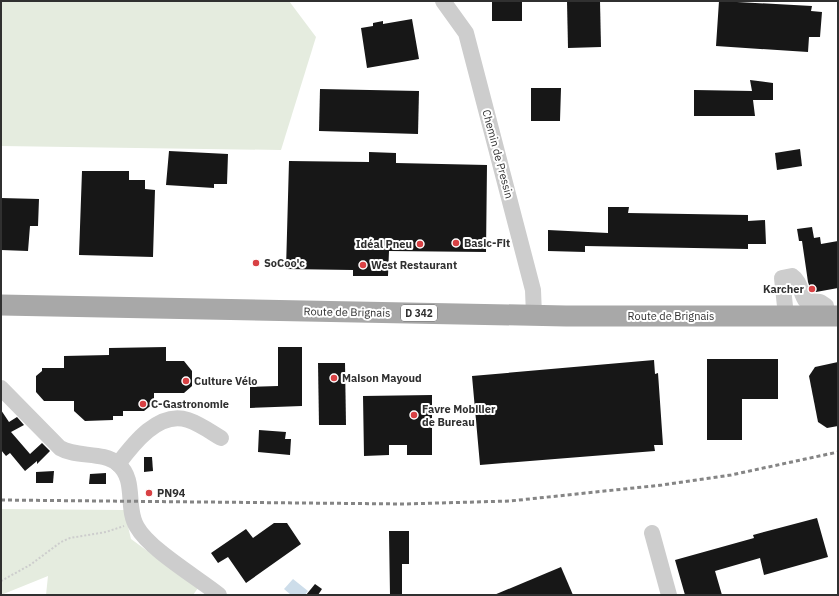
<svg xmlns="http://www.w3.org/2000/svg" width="839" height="596" viewBox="0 0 839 596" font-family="'IBM Plex Sans',sans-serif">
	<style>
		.green { fill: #e5ecdf }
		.water { fill: #cdddea }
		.building { fill: #171717 }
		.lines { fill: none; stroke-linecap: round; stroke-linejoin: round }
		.path { stroke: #cdcdcd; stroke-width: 2; stroke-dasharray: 2 2; stroke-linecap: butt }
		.minor { stroke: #cdcdcd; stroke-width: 16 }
		.major { stroke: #a8a8a8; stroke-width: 21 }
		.rail { stroke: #858585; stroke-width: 3; stroke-dasharray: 4 3; stroke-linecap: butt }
		.poi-dot { fill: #d84144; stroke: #fff; stroke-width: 1.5 }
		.labels { text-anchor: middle; stroke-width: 4; stroke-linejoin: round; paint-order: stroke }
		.shield { fill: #fff; stroke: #6e6e6e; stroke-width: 1 }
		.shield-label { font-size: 10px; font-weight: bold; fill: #303030 }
		.street-label { font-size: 11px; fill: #303030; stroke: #fff }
		.poi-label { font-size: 11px; font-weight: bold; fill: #303030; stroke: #fff; text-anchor: start }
	</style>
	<rect width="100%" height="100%" fill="#fff"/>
	<g class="green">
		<path d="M1,1H289L316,37L281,150L1,146Z"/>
		<path d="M1,509L124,510L131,539L198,588L193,595H46L48,576L1,595Z"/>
	</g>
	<path class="water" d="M293,579L308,591L305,595H291L284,589Z"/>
	<g class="building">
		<rect x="492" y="1" width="30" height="20"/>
		<path d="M567,1H600L601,47L568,48Z"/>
		<path d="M719,1L812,6L811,11L822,12L820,37H809L808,52L716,46Z"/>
		<path d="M412,19L419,59L367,68L361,28L373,26V23L383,21V24Z"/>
		<path d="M750,80L773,83V100H753L755,116H694V90L752,91Z"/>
		<path d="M531,88H561L560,121H531Z"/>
		<path d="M320,89L419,91L418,134L319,131Z"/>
		<path d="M800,149L802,166L777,170L775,153Z"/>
		<path d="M169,151L228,154L227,184H214V188L166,185Z"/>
		<path d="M369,152L396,153V163L487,165L486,252L389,251L388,276H353V270L286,269L289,161L369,162Z"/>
		<path d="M82,171H129V180H145V189L155,190L153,257L79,255Z"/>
		<path d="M1,198L39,199L38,226H30L28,251L1,250Z"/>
		<path d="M608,207H629L628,213L748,215V221L765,220L766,244H748V249L585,246V252L548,251V230L608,233Z"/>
		<path d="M812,227L814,238L820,237L821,244L838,241V288L816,292L811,291L808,282L802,241H799L797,229Z"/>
		<path d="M166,347V361H184L192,371V386L184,393H154V403L144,411H123V416H113V420L85,421L74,411V401H44L36,392V376L42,371V368H64V356L109,355V348Z"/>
		<path d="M278,347H302V406L250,408V387L278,386Z"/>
		<path d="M707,359H778V399H742V440H707Z"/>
		<path d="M654,360L655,374L658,373L663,445H654L655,451L480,465L472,376Z"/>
		<path d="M838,362V426L827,428L818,422L809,376L815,367Z"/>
		<path d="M318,363H345L346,425H319Z"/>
		<path d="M432,395V455H407V445H389V455L364,456L363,396Z"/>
		<path d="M1,410L9,422L17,417L24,425L11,432L30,454L42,443L50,451L37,464V461L25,471L10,453L6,456L1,450Z"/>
		<path d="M259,430L286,432L285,439H291L290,455L258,452Z"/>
		<path d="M144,457H152L153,471L144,472Z"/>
		<path d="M54,471L53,483H36V472Z"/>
		<path d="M106,473V484H89L90,474Z"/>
		<path d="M817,518L828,557L764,575L760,558L715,571L722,595H685L675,560L754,538L753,535Z"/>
		<path d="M274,523H287L301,544L246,583L228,557L218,563L211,553L246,529L253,538Z"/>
		<path d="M389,531H409V564H402V595H390Z"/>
		<path d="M561,567L573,595H494Z"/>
		<path d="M315,584L322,589L318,595H306Z"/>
	</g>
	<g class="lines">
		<path class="path" d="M1,581L30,565L61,542L70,538L106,532L124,526"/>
		<g class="minor">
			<path d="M443,1L466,33L533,290L534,315"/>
			<path d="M786,316L782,278L792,276C801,282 800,293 806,301L820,302L826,306L827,316"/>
			<path d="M1,388L60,448C77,458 103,451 118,464C137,480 125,508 137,527C149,549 198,578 219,595"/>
			<path d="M118,464C133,444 159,410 188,420C200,424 211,432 221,438"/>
			<path d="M652,533L669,595"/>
		</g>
		<path class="major" d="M1,305L566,316H838"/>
		<path class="rail" d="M1,500L404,504L510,501L662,485L731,475L838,452"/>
	</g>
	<g class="poi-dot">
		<circle cx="456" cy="243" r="4"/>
		<circle cx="420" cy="244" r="4"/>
		<circle cx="256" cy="263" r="4"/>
		<circle cx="363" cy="265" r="4"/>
		<circle cx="812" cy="289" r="4"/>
		<circle cx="334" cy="378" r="4"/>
		<circle cx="186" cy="381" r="4"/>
		<circle cx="143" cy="404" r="4"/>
		<circle cx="414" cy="415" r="4"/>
		<circle cx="149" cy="493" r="4"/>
	</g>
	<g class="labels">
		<rect class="shield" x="401" y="305" width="36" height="16" rx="3"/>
		<g class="shield-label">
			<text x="419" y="317">D 342</text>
		</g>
		<g class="street-label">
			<text transform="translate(498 154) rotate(75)" y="4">Chemin de Pressin</text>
			<text transform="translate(347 312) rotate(1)" y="4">Route de Brignais</text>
			<text x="671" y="320">Route de Brignais</text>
		</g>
		<g class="poi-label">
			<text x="464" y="247">Basic-Fit</text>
			<text x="412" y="248" text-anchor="end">Idéal Pneu</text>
			<text x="264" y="267">SoCoo'c</text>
			<text x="371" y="269">West Restaurant</text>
			<text x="804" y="293" text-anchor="end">Karcher</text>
			<text x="342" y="382">Maison Mayoud</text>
			<text x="194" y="385">Culture Vélo</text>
			<text x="151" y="408">C-Gastronomie</text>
			<text x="422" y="413">Favre Mobilier<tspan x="422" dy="13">de Bureau</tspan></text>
			<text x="157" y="497">PN94</text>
		</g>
	</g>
	<rect width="839" height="596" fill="none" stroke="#303030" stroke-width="4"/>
</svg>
